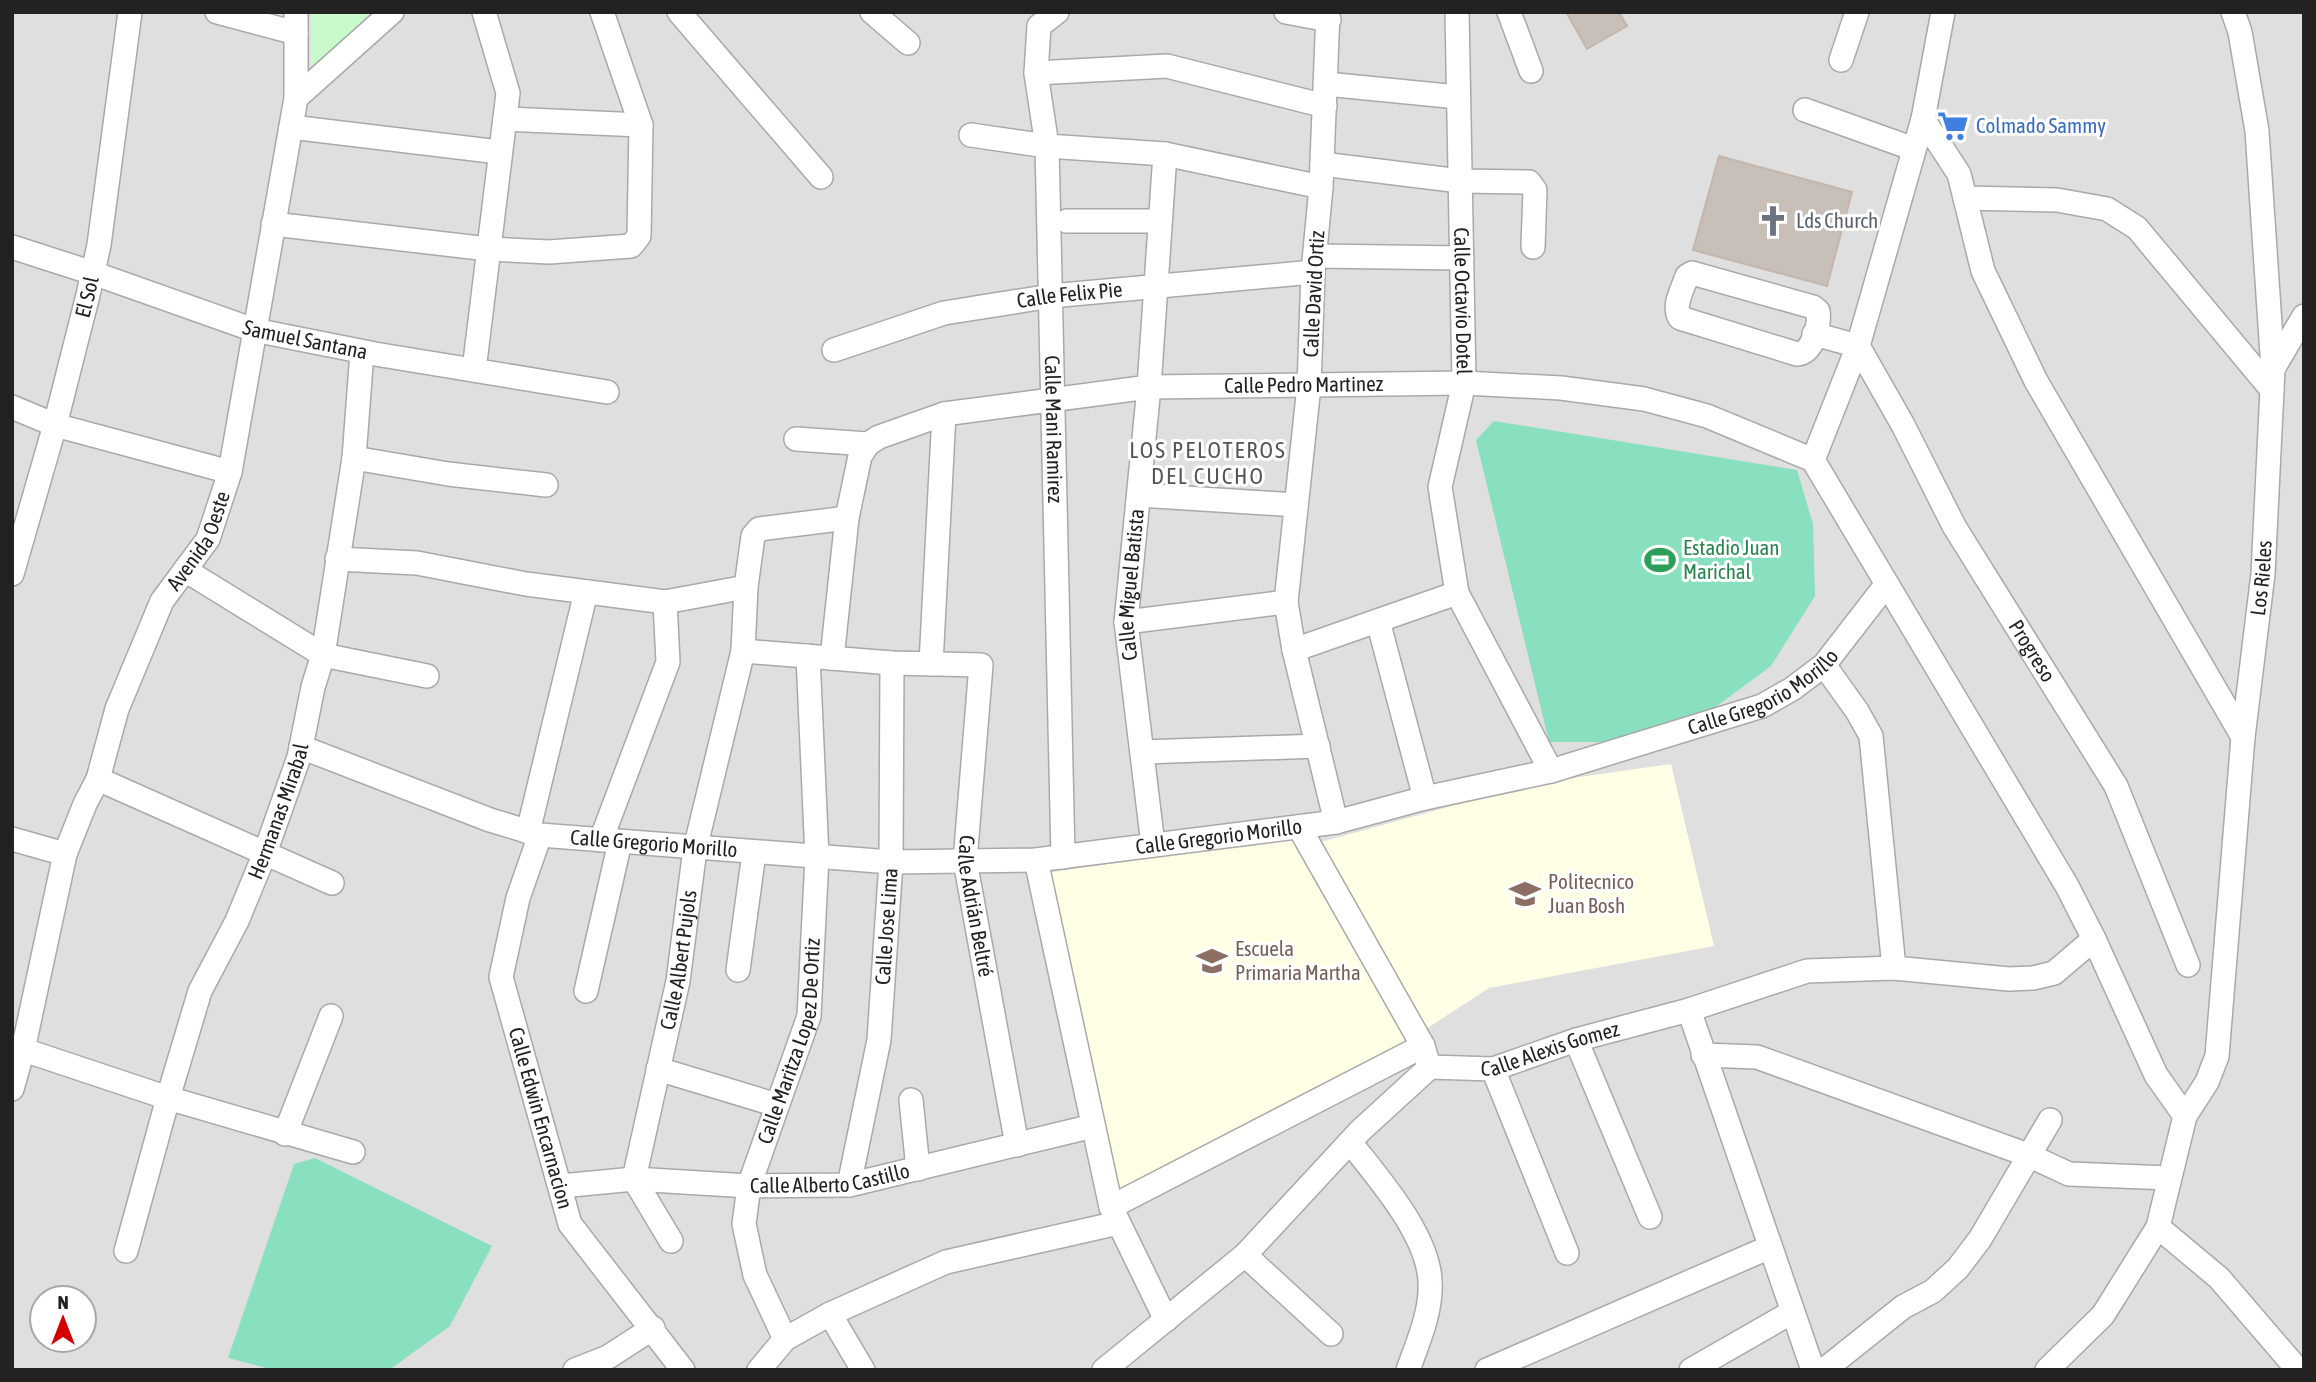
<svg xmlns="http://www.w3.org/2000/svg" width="2316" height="1382" viewBox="0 0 2316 1382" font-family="'Asap Condensed',sans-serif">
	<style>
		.residential { fill: #e0dfdf; fill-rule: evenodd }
		.education { fill: #ffffe5 }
		.park { fill: #c8facc }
		.pitch { fill: #88e0be }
		.building { fill: #c7bfb8; stroke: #c4b6ab; stroke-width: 2 }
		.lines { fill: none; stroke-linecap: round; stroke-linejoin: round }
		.minor-casing { stroke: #a9a9a9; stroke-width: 26 }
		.minor { stroke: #fff; stroke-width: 23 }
		.labels { text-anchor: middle; stroke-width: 6; stroke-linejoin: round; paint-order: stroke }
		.shop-label { font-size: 21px; fill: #366cbe; stroke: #fff; text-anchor: start }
		.worship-label { font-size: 21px; fill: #5b616d; stroke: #fff; text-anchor: start }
		.street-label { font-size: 21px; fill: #222; stroke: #fff }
		.leisure-label { font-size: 21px; fill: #27864d; stroke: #fff; text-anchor: start }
		.education-label { font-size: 21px; fill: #785e54; stroke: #fff; text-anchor: start }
		.neighbourhood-label { font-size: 23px; letter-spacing: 2px; fill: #555; stroke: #fff }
	</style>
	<rect width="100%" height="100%" fill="#f2efe9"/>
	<path class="residential" d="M12,12H2304V1370H12ZM42,1298H84V1340H42Z"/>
	<g class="education">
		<path d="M1671,764L1714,946L1489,988L1423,1031L1321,842L1531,784Z"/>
		<path d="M1294,837L1410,1049L1117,1194L1039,874Z"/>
	</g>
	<path class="park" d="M311,12H378L311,76Z"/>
	<g class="pitch">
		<path d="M1494,421L1797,470L1813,524L1815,596L1771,666L1698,720L1614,742H1549L1476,440Z"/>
		<path d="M315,1158L492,1246L450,1326L389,1370H274L228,1358L294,1164Z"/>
	</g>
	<g class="building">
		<path d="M1566,12H1619L1627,26L1587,49Z"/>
		<path d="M1944,115L1965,121L1961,136L1949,133L1942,123Z"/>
		<path d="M1719,156L1852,192L1827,286L1693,250Z"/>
	</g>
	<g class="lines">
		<defs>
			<g id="minor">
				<path d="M217,12L296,33"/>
				<path d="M679,12L821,177"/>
				<path d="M872,12L908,43"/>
				<path id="s1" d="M1057,12L1039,26L1036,73L1047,146L1063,857"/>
				<path d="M1286,12L1329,20"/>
				<path d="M1328,12L1321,187L1313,272L1309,386L1286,602L1294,650L1336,822"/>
				<path id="s2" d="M1457,12L1464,383L1440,487L1457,593L1551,771"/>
				<path d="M1509,12L1531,71"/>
				<path d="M1841,60L1857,12"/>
				<path d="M1036,73L1167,66L1325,106"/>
				<path d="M1326,84L1458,97"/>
				<path d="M296,98L392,12"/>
				<path d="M1805,110L1914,149"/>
				<path d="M505,119L641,125"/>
				<path d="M1923,119L1959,174L1983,271L2036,381L2243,737"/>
				<path d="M291,127L499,152"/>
				<path d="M971,135L1047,146L1165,154L1321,187"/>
				<path d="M1322,164L1460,181L1529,182L1535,190L1533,247"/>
				<path d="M1965,198L2057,200L2107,209L2137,228L2272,390"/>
				<path d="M1067,221H1160"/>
				<path d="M273,224L488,249L549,252L631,246L639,236L641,125L602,12"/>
				<path id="s3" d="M12,247L93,273L254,330L375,354L607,392"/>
				<path d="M1315,256L1462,258"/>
				<path d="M1692,273L1813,307L1818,311C1820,325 1813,353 1797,354L1680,318C1672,306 1683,289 1687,276Z"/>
				<path id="s4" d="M1814,334L1858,346L1903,425L1954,526L2116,786L2188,965"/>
				<path id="s5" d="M834,350L944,313L1051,296L1313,272"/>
				<path d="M2273,369L2304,316"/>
				<path d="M474,370L508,93L484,12"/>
				<path d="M12,407L55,425L230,472"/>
				<path d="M796,439L868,444"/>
				<path d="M354,458L448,474L546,485"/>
				<path d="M1813,460L2067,886L2094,939L2156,1075L2185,1116"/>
				<path d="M1813,460L1858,346L1923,119L1943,12"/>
				<path d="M1139,495L1296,505"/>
				<path d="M337,559L417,563L526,584L665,602L746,587L753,536L759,529L847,518"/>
				<path d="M185,570L323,655L427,676"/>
				<path id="s6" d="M12,574L55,425L88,295L99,245L130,12"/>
				<path d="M1378,621L1425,798"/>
				<path d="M1126,622L1286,602"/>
				<path d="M1294,650L1457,593"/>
				<path id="s7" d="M743,651L892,663L981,665L965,861L1017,1145"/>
				<path id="s8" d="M832,658L847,518L860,456L868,444L879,437L944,414L1149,387L1464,383L1561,388L1644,399L1707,416L1813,460"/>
				<path d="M931,664L944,414"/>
				<path d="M1824,665L1857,711L1871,736L1894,968"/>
				<path id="s9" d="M301,747L490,820L540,835L891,862L1036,860L1336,822L1425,798L1551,771L1762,706L1792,689L1824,665L1886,585"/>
				<path d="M1143,752L1318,746"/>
				<path d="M98,779L332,883"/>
				<path d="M1299,827L1423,1046L1427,1060"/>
				<path d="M528,832L586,592"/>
				<path id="s10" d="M540,835L518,898L501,977L570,1224L683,1370"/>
				<path d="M12,839L65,854"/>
				<path d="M601,840L668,662L665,602"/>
				<path id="s11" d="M1153,845L1126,622L1149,387L1165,154"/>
				<path d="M1036,860L1111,1207L1166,1320"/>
				<path d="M738,970L754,853"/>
				<path d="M586,991L620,842"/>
				<path d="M1689,1010L1813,1370"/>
				<path d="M1576,1040L1650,1217"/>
				<path d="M12,1046L168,1098L353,1152"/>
				<path d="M1703,1055L1757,1057L2028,1155L2069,1174L2169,1178"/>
				<path d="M658,1069L777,1105"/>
				<path d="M1493,1069L1567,1253"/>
				<path id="s12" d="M12,1089L23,1050L65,854L85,804L98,779L117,709L162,601L208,539L230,472L296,98V12"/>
				<path d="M911,1100L918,1169"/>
				<path d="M285,1134L331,1016"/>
				<path d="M1350,1142C1378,1178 1428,1234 1430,1281C1432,1311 1418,1342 1408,1370"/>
				<path id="s13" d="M849,1185L879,1040L891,862L892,663"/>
				<path id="s14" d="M561,1186L634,1179L749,1186L849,1185L1093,1126"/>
				<path d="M1111,1207L1423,1046"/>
				<path d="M2158,1227L2219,1278L2298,1370"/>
				<path id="s15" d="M671,1241L634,1179L678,981L695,849L743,651L746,587"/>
				<path id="s16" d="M126,1251L168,1098L200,991L237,921L265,853L299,757L313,687L323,655L354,458L362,352"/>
				<path d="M1245,1255L1331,1334"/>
				<path d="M830,1314L863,1370"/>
				<path id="s17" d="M785,1339L755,1275L744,1224L749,1186L809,1016L817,857L808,656"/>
				<path d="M575,1370L608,1357L653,1328"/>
				<path d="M759,1370L785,1339L830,1314L946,1262L1118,1223"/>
				<path id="s18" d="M1104,1370L1245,1255L1360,1131L1430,1067L1493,1069L1576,1040L1689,1010L1807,971L1894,968L2009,979L2033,978L2054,973L2094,939"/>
				<path d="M1487,1370L1770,1247"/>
				<path d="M1691,1370L1792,1312"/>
				<path d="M1824,1370L1903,1307L1933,1291L1958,1268L1980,1239L2050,1120"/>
				<path id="s19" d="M2047,1370L2103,1315L2158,1227L2185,1116L2207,1082L2217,1056L2243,737L2263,574L2273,369L2257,131L2240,32L2233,12"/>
			</g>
		</defs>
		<use href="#minor" class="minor-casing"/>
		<use href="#minor" class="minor"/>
	</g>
	<defs>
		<symbol id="supermarket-bare" viewBox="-9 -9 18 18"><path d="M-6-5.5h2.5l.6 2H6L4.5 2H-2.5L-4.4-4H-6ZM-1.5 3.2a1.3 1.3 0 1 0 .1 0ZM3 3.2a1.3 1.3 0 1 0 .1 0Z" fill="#3f7fe0" stroke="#fff" stroke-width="2.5" paint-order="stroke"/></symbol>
		<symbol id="church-bare" viewBox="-9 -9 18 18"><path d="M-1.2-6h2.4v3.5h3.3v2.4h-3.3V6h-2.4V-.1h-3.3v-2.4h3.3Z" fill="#6b7280" stroke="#fff" stroke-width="2.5" paint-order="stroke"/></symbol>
		<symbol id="stadium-bare" viewBox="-9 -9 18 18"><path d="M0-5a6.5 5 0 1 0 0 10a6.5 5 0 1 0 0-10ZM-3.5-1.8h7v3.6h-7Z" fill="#2e9e5b" stroke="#fff" stroke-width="2.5" paint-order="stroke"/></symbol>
		<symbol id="school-bare" viewBox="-9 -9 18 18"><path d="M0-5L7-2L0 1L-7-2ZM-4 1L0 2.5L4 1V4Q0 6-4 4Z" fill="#8d6e63" stroke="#fff" stroke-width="2.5" paint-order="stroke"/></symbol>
	</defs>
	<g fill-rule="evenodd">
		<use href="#supermarket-bare" x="1931" y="104" width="44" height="44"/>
		<use href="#church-bare" x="1751" y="199" width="44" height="44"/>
		<use href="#stadium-bare" x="1638" y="538" width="44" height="44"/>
		<use href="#school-bare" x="1503" y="872" width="44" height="44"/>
		<use href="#school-bare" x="1190" y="939" width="44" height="44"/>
	</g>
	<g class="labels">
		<g class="shop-label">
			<text x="1976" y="133">Colmado Sammy</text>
		</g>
		<g class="worship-label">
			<text x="1796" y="228">Lds Church</text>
		</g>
		<g class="street-label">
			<text transform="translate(1314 294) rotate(-87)" y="7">Calle David Ortiz</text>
			<text dy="7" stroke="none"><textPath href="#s5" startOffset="243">Calle Felix Pie</textPath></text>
			<text dy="7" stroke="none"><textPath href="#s6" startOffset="287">El Sol</textPath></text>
			<text dy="7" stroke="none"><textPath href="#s2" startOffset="289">Calle Octavio Dotel</textPath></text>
			<text dy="7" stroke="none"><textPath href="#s3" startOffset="308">Samuel Santana</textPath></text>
			<text dy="7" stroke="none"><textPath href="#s8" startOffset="662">Calle Pedro Martinez</textPath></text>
			<text dy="7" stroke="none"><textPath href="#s1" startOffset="427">Calle Mani Ramirez</textPath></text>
			<text dy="7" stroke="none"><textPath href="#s12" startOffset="584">Avenida Oeste</textPath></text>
			<text dy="7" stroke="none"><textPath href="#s19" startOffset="845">Los Rieles</textPath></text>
			<text dy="7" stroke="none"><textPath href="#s11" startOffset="262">Calle Miguel Batista</textPath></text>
			<text dy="7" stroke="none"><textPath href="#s4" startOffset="397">Progreso</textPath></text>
			<text dy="7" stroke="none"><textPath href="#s9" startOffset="1503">Calle Gregorio Morillo</textPath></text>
			<text dy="7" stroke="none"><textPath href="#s16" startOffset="467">Hermanas Mirabal</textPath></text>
			<text dy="7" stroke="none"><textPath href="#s9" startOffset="936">Calle Gregorio Morillo</textPath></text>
			<text dy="7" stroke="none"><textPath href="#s9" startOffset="369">Calle Gregorio Morillo</textPath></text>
			<text dy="7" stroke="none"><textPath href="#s7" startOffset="481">Calle Adrián Beltré</textPath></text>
			<text dy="7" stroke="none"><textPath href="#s13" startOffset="262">Calle Jose Lima</textPath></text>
			<text dy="7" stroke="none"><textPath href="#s15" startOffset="296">Calle Albert Pujols</textPath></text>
			<text dy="7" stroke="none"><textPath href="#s17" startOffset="313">Calle Maritza Lopez De Ortiz</textPath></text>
			<text dy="7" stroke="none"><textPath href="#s18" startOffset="569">Calle Alexis Gomez</textPath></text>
			<text dy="7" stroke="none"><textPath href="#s10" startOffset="294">Calle Edwin Encarnacion</textPath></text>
			<text dy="7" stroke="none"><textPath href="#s14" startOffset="270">Calle Alberto Castillo</textPath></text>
		</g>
		<g class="leisure-label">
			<text x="1683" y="555">Estadio Juan<tspan x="1683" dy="24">Marichal</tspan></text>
		</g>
		<g class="education-label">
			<text x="1548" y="889">Politecnico<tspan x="1548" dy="24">Juan Bosh</tspan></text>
			<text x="1235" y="956">Escuela<tspan x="1235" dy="24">Primaria Martha</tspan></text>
		</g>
		<g class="neighbourhood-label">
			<text x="1208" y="458">LOS PELOTEROS<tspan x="1208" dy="26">DEL CUCHO</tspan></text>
		</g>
	</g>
	<rect width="2316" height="1382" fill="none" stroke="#222222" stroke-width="28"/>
	<g transform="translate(63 1319)"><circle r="33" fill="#ffffff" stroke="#a7a7a7" stroke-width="2"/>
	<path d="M0-5L12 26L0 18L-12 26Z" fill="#d40000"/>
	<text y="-10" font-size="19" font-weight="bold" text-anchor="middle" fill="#222222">N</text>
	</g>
</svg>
